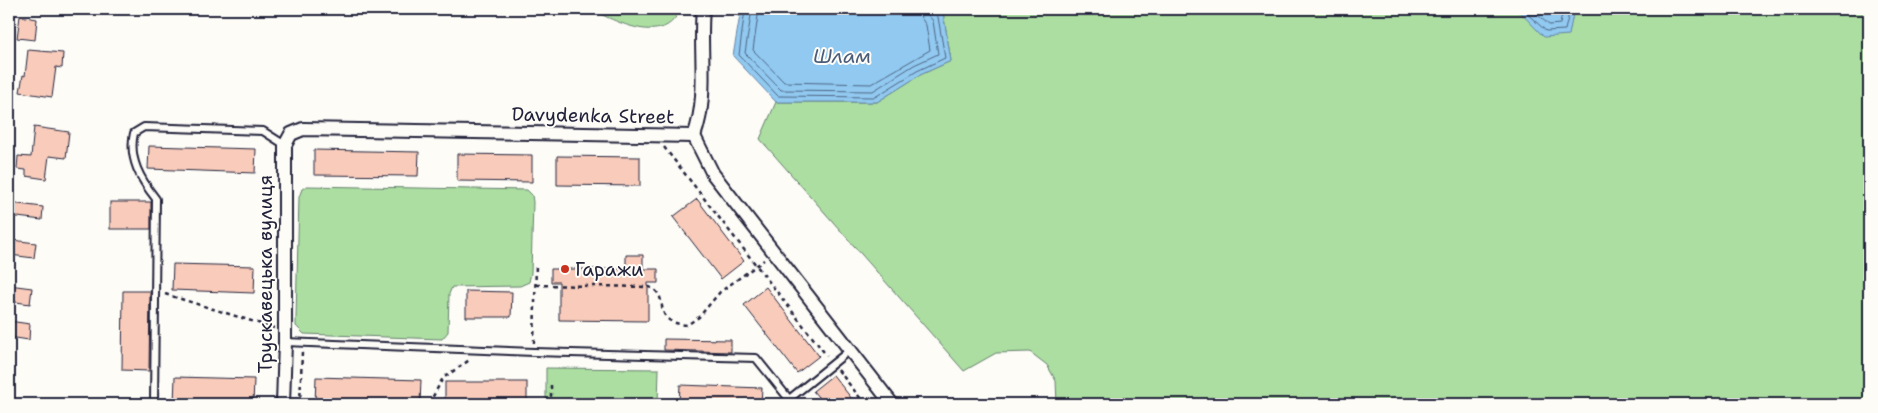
<svg xmlns="http://www.w3.org/2000/svg" width="1878" height="413" viewBox="0 0 1878 413" font-family="'Shantell Sans',sans-serif">
	<style>
		.green { fill: #abdea0; stroke: #66806e }
		.water { fill: #91c9f0; stroke: #6586a8 }
		.lines { fill: none; stroke-linecap: round; stroke-linejoin: round }
		.shore { stroke: #4e6583; stroke-width: 1 }
		.building { fill: #f8cbba; stroke: #22223b }
		.service-casing { stroke: #22223b; stroke-width: 10 }
		.minor-casing { stroke: #22223b; stroke-width: 16 }
		.path { stroke: #22223b; stroke-width: 2.5; stroke-dasharray: 4 4; stroke-linecap: butt }
		.service { stroke: #fdfcf7; stroke-width: 6 }
		.minor { stroke: #fdfcf7; stroke-width: 12 }
		.poi-dot { fill: #c8321e; stroke: #fdfcf7; stroke-width: 2 }
		.labels { text-anchor: middle; stroke-width: 4; stroke-linejoin: round; paint-order: stroke }
		.street-label { font-size: 19px; fill: #22223b; stroke: #fdfcf7 }
		.poi-label { font-size: 19px; fill: #22223b; stroke: #fdfcf7; text-anchor: start }
		.water-label { font-size: 20px; font-style: italic; fill: #495c7a; stroke: #fdfcf7 }
	</style>
	<rect width="100%" height="100%" fill="#fdfcf7"/>
	<filter id="ink" filterUnits="userSpaceOnUse"><feTurbulence type="fractalNoise" baseFrequency=".02" numOctaves="2"/><feDisplacementMap in="SourceGraphic" scale="10" xChannelSelector="R" yChannelSelector="G"/><feConvolveMatrix kernelMatrix="1 2 1 2 8 2 1 2 1" color-interpolation-filters="sRGB"/></filter>
	<g filter="url(#ink)">
		<g class="green">
			<path d="M590,9H680C665,48 615,21 590,9Z"/>
			<path d="M922,9H1517L1518,12L1574,15V9H1869V404H1057L1056,381L1047,365L1030,352L996,353L964,371L760,139L776,102H877L920,75L951,61L943,12Z"/>
			<path d="M307,186L527,190L532,195L533,202L531,273L529,282L520,286L452,287L449,294L448,332L442,339L304,334L296,326V318L299,197L302,189Z"/>
			<path d="M546,368L659,369L658,404H546Z"/>
		</g>
		<g class="water">
			<path d="M741,9H922L943,12L951,61L920,75L877,102H776L733,56Z"/>
			<path d="M1517,9H1574L1569,35L1544,37Z"/>
		</g>
		<g class="lines">
			<g class="shore">
				<path d="M745,9L739,55L778,96L875,97L917,71L945,58L938,17L933,9"/>
				<path d="M752,9L745,53L781,90L873,91L914,65L938,54L933,21L928,15L927,9"/>
				<path d="M759,9L753,50L784,82L871,84L930,50L926,25L921,18L919,9"/>
				<path d="M1522,9L1546,31L1565,30L1570,9"/>
				<path d="M1531,9L1549,25L1560,24L1563,9"/>
			</g>
		</g>
		<g class="building">
			<path d="M20,16L37,19L35,40L17,38Z"/>
			<path d="M28,50L63,53L62,68L56,67L52,97L20,92L23,75L25,76Z"/>
			<path d="M34,127L69,132L66,158L49,156L46,179L26,176V170L17,169L18,156L31,157Z"/>
			<path d="M149,146L256,149L255,173L148,169Z"/>
			<path d="M314,150L419,152L418,176L314,175Z"/>
			<path d="M457,154L532,155V182L457,181Z"/>
			<path d="M557,156L640,157V186L557,185Z"/>
			<path d="M697,199L744,261L721,279L673,217Z"/>
			<rect x="110" y="202" width="41" height="27"/>
			<path d="M10,203L43,207L42,220L9,216Z"/>
			<path d="M12,240L36,243L34,258L10,255Z"/>
			<path d="M626,255H643V269H658V283H648V321L559,320V282H551V269H626Z"/>
			<path d="M173,264L255,266L254,293L172,290Z"/>
			<path d="M9,285L32,288L30,304L9,301Z"/>
			<path d="M766,287L819,356L797,373L744,305Z"/>
			<path d="M123,291H150L149,371L122,370Z"/>
			<path d="M466,291L512,292L511,317H466Z"/>
			<path d="M9,321L30,324L29,340L9,337Z"/>
			<path d="M664,339L731,340V352L664,350Z"/>
			<path d="M833,375L856,404H824L813,391Z"/>
			<path d="M175,377L254,379L253,404L174,403Z"/>
			<path d="M316,377L421,380L420,404H315Z"/>
			<rect x="445" y="382" width="82" height="22"/>
			<path d="M680,385L762,388L761,404H679Z"/>
		</g>
		<g class="lines">
			<defs>
				<g id="service">
					<path d="M285,342L534,352L756,358L789,399"/>
					<path d="M154,404L156,199C141,180 128,159 134,133L144,127L263,131L285,145"/>
					<path d="M783,404L850,350"/>
				</g>
				<g id="minor">
					<path d="M694,136L713,174L892,404"/>
					<path d="M694,136C709,97 699,50 703,9"/>
					<path d="M283,404L285,342V145L291,134L303,129L694,136"/>
				</g>
			</defs>
			<use href="#service" class="service-casing"/>
			<use href="#minor" class="minor-casing"/>
			<g class="path">
				<path d="M664,147L827,356"/>
				<path d="M536,285L649,287C673,296 648,322 687,325L699,317L720,292L764,260"/>
				<path d="M165,294L274,328"/>
				<path d="M534,343L536,263"/>
				<path d="M838,370L865,404"/>
				<path d="M551,385V404"/>
				<path d="M300,404L302,352"/>
				<path d="M429,404L443,378L471,359"/>
			</g>
			<use href="#service" class="service"/>
			<use href="#minor" class="minor"/>
		</g>
	</g>
	<circle class="poi-dot" cx="565" cy="269" r="5"/>
	<g class="labels">
		<g class="street-label">
			<text transform="translate(593 115) rotate(1)" y="7">Davydenka Street</text>
			<text transform="translate(265 274) rotate(-90)" y="7">Трускавецька вулиця</text>
		</g>
		<g class="poi-label">
			<text x="575" y="276">Гаражи</text>
		</g>
		<g class="water-label">
			<text x="842" y="63">Шлам</text>
		</g>
	</g>
	<rect width="1878" height="413" fill="none" stroke="#fdfcf7" stroke-width="30"/>
	<rect x="15" y="15" width="1848" height="383" fill="none" stroke="#22223b" stroke-width="2" filter="url(#ink)"/>
</svg>
